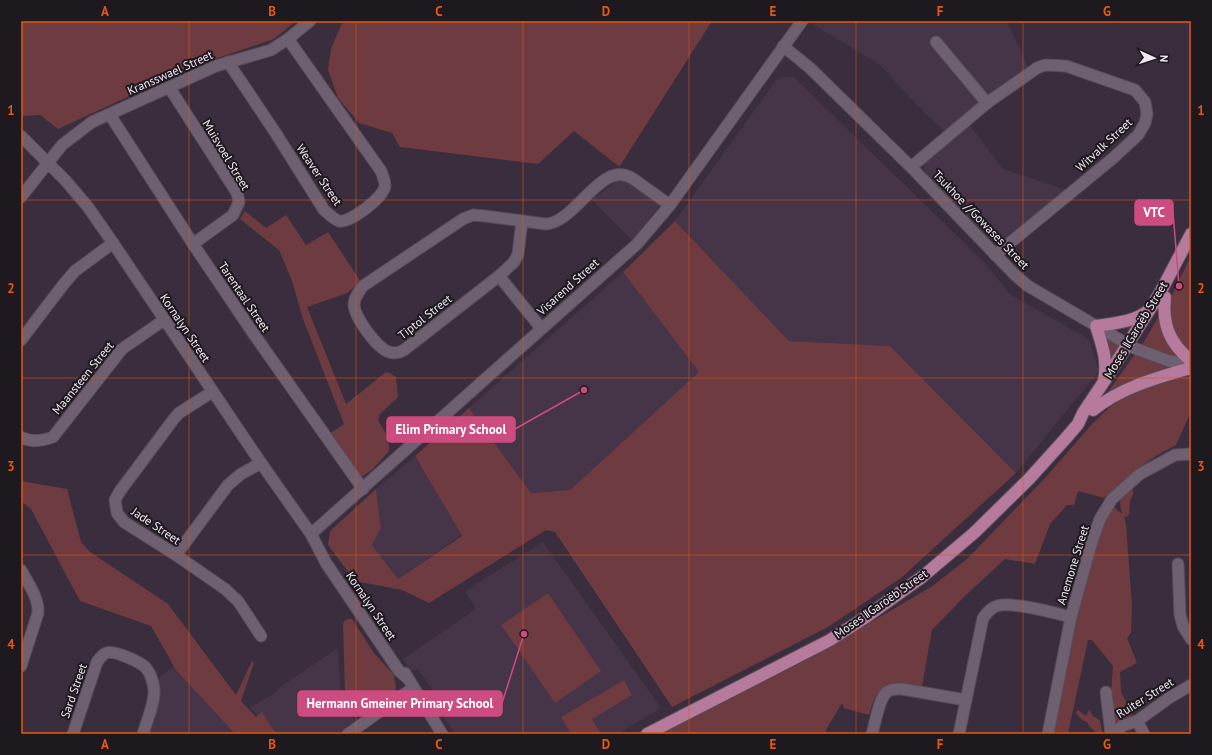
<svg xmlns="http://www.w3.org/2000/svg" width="1212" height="755" viewBox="0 0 1212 755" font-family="'PT Sans',sans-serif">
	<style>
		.built { fill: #463449 }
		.green { fill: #6e3b40 }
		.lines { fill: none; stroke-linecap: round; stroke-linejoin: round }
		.minor-casing { stroke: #574c59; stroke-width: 13 }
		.major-casing { stroke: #574c59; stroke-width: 14 }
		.minor { stroke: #6f6071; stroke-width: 11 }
		.major { stroke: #b57a9c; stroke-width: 12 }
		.grid { fill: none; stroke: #e8590c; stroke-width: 1; stroke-opacity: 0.55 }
		.labels { text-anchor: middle; stroke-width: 4; stroke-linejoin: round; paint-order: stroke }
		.street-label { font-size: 12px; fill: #efe7f1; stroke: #1e181f }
		.leader { fill: none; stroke: #cd4c80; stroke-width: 1.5 }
		.callout-dot { fill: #cd4c80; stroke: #1e181f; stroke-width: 1.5 }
		.callout { fill: #cd4c80; stroke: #cd4c80; stroke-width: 1.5 }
		.callout-label { font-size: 13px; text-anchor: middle; font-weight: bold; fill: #fff }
		.neatline { fill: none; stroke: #e8590c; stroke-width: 1.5 }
		.grid-label { font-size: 13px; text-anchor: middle; font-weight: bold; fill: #e8590c }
	</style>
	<rect width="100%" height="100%" fill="#3a2d3d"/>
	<g class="built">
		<path d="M816,21H1007L1029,70L968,123L1003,169L1067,190L1005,238L990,239L926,175L921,159L948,135L914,102L879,64L814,25Z"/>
		<path d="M793,76L985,263L1011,295L1089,339L1099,371L1016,473L890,346L789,341L675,221L777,79Z"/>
		<path d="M620,179L628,181L661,204L632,240L592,200Z"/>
		<path d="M623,272L700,372L570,490L531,493L469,408Z"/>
		<path d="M415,456L461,535L398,579L372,545L381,528L376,489Z"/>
		<path d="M543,542L661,708L618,734H455L433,700L432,689L418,670H411L403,659L476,609L465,591Z"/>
		<path d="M338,648L341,696L358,727L348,734H272L250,707L275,693L283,685Z"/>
		<path d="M174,666L217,715L235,734H147L156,680Z"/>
	</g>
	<g class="green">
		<path d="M21,21H296L274,39L197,65L58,129L40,115L21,116Z"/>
		<path d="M345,21H712L620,166L617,165L574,131L538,164L400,147L392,133L359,123L338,98L328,70L331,49L341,25Z"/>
		<path d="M245,211L266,228L286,215L306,245L328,232L361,282L347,293L307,307L346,404L386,372L390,373L396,377L398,397L380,414L378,420L385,432L389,445V451L373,469L363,476L359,475L329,434L344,424L303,319L292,281L279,250L240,219Z"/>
		<path d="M675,221L789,341L890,346L1016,473L901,578L828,627L672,707L555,532L546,530L429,603L402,590L355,581L328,545L330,531L376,489L381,528L372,545L398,579L462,536L415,456L469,408L531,493L570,490L699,372L623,272Z"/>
		<path d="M1191,256V354L1181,345L1170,328V299Z"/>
		<path d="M1159,316L1185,360L1168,355L1142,345Z"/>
		<path d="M1102,337L1124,348L1110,369Z"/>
		<path d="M1135,354L1173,370L1103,399Z"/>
		<path d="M1191,376V412L1176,445C1147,459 1128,476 1104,498L1078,491L1074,505H1067L1050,524L1035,564L1005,559L965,596L932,630L922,686C914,685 901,682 893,683C878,686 873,702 869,715L844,708L842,703L826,730L825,734H660L806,660L931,587L967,559L1045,478L1092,424L1112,405L1133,393L1156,382Z"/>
		<path d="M21,481L67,489L81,542L90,552L168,604L236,695L252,661L254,663L241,701L256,717L262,712L276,734H235L176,670L151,626L80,601L31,509L21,501Z"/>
		<path d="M1131,488L1133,490V495L1130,501L1129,515L1126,517L1124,516L1126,524L1132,605L1131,633L1127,638L1137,663L1120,672L1121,692L1132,713L1130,718L1114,725L1110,706L1113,666L1092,640H1088L1068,734H1053L1080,602L1101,530L1114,506L1118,511L1123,514C1117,503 1121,494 1131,488Z"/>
		<path d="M548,593L601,671L555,703L501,625Z"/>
		<path d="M348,619H352L374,653L394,675L396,687L393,694L367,716H357L353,711L345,692L343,624L344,621Z"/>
		<path d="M624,680L632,695L592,719L600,732L597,734H571L561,717Z"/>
		<path d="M1078,710L1086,716L1089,710L1093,716L1100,720L1102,732L1105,734H1098L1090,727L1087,722L1082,720L1076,713Z"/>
	</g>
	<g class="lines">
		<defs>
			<g id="minor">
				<path d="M936,42L987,103"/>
				<path d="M783,46L810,68L911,167L1014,274L1028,286L1134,348L1169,361L1191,365"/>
				<path d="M228,62L275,132L324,210C329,214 333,219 339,221C350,223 383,198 385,186C385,181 383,176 381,171L288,39"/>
				<path d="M169,87L237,193L239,202L233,215L193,244"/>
				<path d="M110,115L193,244L253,333L363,489"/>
				<path d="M21,136L66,181L88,207L113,243L261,463L311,534L326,563L399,671L408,679"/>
				<path d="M911,167L987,103L1037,68L1045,65L1066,66L1135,90L1145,102L1147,114L1145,123L1138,135L1112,159L995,255"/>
				<path d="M21,197L62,145L92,122L216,66L271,50L288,39L310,21"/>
				<path d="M522,221L518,254L514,262L499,276L404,350C399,353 395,354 389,352C377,348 355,318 354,305C354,297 359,292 363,286L463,219L473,215L485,216L546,224C576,222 600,162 630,177C634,179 639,183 643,186C652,192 661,199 670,205"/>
				<path d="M499,276L541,328"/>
				<path d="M21,340L63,285L75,271L113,243"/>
				<path d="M212,392L179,413L173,420L120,491L115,500L117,513L124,522L176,555L225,589L238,601L261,636"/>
				<path d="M21,437C31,443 42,441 53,437L122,349L164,320"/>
				<path d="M311,534L637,244L670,205L802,21"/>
				<path d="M176,555L228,485L241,474L261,463"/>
				<path d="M1178,564L1180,615L1183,626L1191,639"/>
				<path d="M21,570C28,583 39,598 38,613L21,666"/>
				<path d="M405,673L442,734"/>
				<path d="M1106,692L1111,734"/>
				<path d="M1137,721L1144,734"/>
				<path d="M73,734L97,662C100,658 102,655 106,653C114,650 141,662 146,668C151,674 153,681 154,689C155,703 147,720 143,734"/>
				<path d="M348,734L413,688"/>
				<path d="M872,734C875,724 879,698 887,692C892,688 897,689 902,689L966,700"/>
				<path d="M959,734L983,618C987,613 990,608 997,606C1011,601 1054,613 1071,617"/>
				<path d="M1048,734L1071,617L1092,541L1100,519L1112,499L1140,474L1175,455L1191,454"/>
				<path d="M1114,734L1122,726L1137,721L1169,698L1191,685"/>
			</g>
			<g id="major">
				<path d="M1165,297C1162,326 1170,343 1191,361"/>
				<path d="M1104,380C1108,360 1102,345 1096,326C1114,323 1135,322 1149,310"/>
				<path d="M1093,410C1122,387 1156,378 1191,368"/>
				<path d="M647,734L830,640L863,619L922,577L974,533L1029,479L1066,438L1078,424L1083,413L1107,377L1160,293L1191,234"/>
			</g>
		</defs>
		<use href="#minor" class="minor-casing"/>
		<use href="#major" class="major-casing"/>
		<use href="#minor" class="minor"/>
		<use href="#major" class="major"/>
	</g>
	<path class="grid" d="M189,21V734M356,21V734M523,21V734M689,21V734M856,21V734M1023,21V734M21,200H1191M21,378H1191M21,555H1191"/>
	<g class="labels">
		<g class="street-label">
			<text transform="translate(170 73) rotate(-24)" y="4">Kransswael Street</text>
			<text transform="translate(1104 145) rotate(-43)" y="4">Witvalk Street</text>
			<text transform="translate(226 155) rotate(59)" y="4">Muisvoel Street</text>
			<text transform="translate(319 175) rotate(56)" y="4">Weaver Street</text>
			<text transform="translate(981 220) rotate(46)" y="4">Tsukhoe //Gowases Street</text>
			<text transform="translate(568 287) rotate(-42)" y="4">Visarend Street</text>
			<text transform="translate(244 297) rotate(56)" y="4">Tarentaal Street</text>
			<text transform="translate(425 317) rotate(-38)" y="4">Tiptol Street</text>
			<text transform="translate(185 328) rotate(56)" y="4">Kornalyn Street</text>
			<text transform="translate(1136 330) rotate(-59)" y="4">Moses ǁGaroëb Street</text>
			<text transform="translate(83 378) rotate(-51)" y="4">Maansteen Street</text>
			<text transform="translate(156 526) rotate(34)" y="4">Jade Street</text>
			<text transform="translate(1073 565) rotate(-73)" y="4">Anemone Street</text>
			<text transform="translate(881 604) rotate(-35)" y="4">Moses ǁGaroëb Street</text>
			<text transform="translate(371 606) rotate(56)" y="4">Kornalyn Street</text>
			<text transform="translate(74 691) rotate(-71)" y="4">Sard Street</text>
			<text transform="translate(1145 698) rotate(-32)" y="4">Ruiter Street</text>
		</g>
	</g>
	<path class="leader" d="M1179 286L1173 212M584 390L515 429M524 634L502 703"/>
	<g class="callout-dot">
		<circle cx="1179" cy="286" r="4"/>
		<circle cx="584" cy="390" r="4"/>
		<circle cx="524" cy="634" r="4"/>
	</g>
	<g class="callout">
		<rect x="1135" y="200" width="38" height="25" rx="4"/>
		<rect x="387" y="417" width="128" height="25" rx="4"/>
		<rect x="298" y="691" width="204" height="25" rx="4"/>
	</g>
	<g class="callout-label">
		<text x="1154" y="217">VTC</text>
		<text x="451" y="434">Elim Primary School</text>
		<text x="400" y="708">Hermann Gmeiner Primary School</text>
	</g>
	<rect width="1212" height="755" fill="none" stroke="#1e181f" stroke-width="44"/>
	<g transform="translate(1154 58) rotate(93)" stroke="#1e181f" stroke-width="3" paint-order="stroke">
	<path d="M0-3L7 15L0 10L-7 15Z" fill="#efe7f1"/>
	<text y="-6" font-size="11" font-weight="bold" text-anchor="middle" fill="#efe7f1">N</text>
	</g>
	<rect x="22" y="22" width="1168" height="711" class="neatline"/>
	<g class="grid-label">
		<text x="105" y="16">A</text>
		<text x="272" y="16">B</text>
		<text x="439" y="16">C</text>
		<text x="606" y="16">D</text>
		<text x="773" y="16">E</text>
		<text x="940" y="16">F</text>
		<text x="1107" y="16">G</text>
		<text x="11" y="115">1</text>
		<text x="1201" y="115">1</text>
		<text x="11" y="293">2</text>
		<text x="1201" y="293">2</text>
		<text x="11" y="471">3</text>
		<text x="1201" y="471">3</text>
		<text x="11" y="649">4</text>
		<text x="1201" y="649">4</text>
		<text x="105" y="749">A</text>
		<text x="272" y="749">B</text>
		<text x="439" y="749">C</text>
		<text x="606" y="749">D</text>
		<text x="773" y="749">E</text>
		<text x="940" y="749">F</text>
		<text x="1107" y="749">G</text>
	</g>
</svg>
